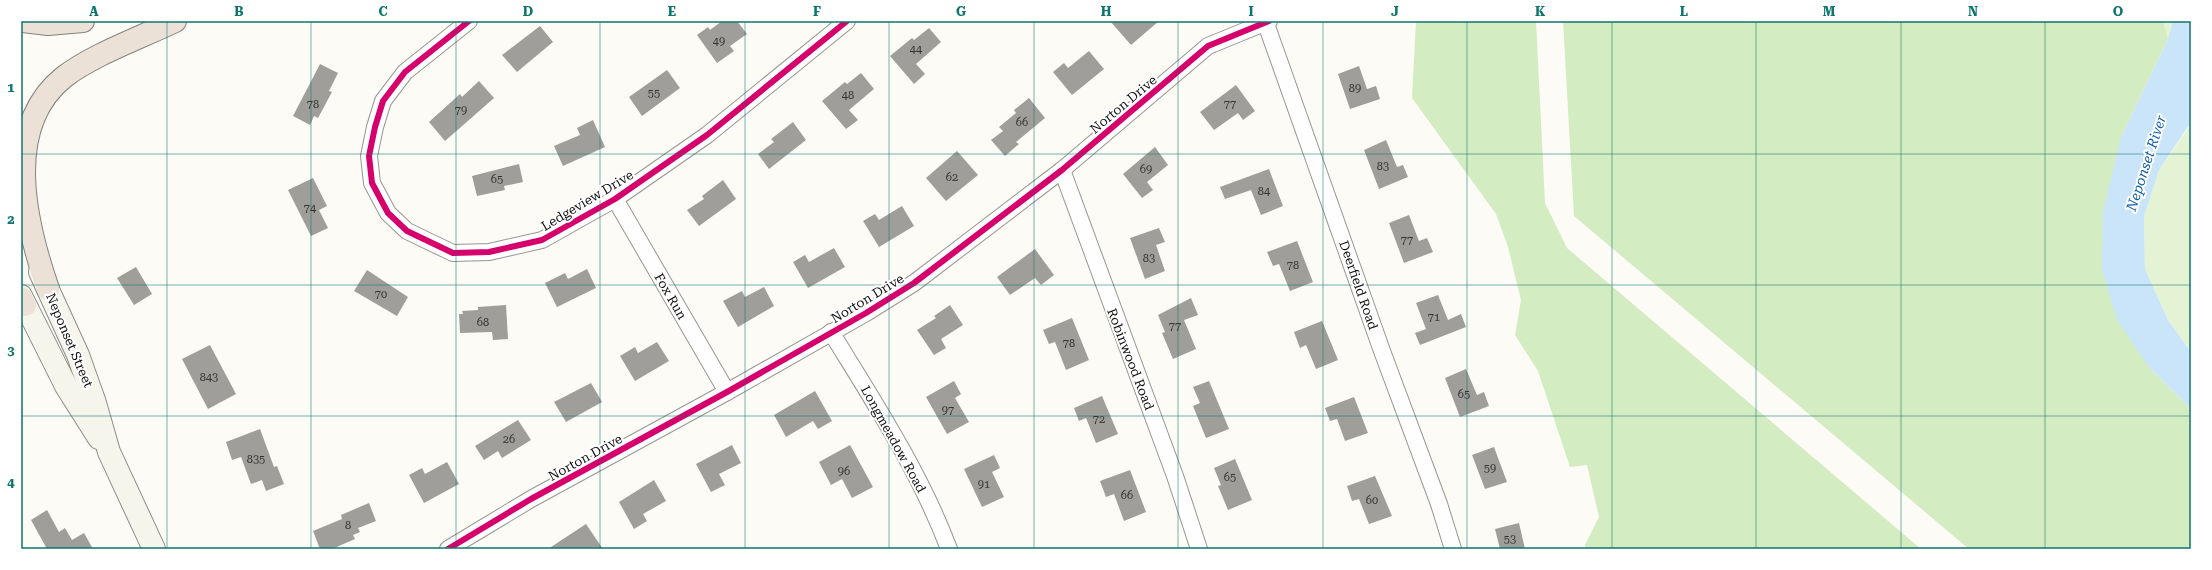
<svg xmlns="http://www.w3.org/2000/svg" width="2212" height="570" viewBox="0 0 2212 570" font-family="'Roboto Serif',serif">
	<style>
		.green { fill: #e4f3d4 }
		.forest { fill: #d4ecc2 }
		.water { fill: #cae5f9 }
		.building { fill: #a09e9b }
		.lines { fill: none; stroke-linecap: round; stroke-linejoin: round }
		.street-casing { stroke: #969694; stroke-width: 18 }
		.secondary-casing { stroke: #8d8c8a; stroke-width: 24 }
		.highway-casing { stroke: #848381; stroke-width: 24 }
		.street { stroke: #fffefe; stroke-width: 16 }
		.secondary { stroke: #f6f5eb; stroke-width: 22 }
		.highway { stroke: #ebe1d6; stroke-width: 22 }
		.cycleway-casing { stroke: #fff; stroke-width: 8 }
		.cycleway { stroke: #d6006c; stroke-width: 6 }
		.grid { fill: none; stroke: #0f766e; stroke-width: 1; stroke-opacity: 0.55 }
		.labels { text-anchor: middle; stroke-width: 4; stroke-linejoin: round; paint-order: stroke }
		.number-label { font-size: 11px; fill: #343433 }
		.street-label { font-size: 13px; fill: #101010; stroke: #fff }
		.water-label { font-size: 14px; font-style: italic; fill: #105eab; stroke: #fff }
		.neatline { fill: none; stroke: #0f766e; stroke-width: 1.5 }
		.grid-label { font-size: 13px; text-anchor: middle; font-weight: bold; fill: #0f766e }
	</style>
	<rect width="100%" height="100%" fill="#fcfbf6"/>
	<path class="green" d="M2163,21H2191V352L2168,320L2145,269L2144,217L2159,170L2189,127Z"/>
	<g class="forest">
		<path d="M1416,21H1536L1545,203L1567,248L1921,549H1586L1585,545L1599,517L1587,465L1570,467L1538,371L1515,335L1521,300L1508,247L1496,214L1412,98Z"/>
		<path d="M1563,21H2163L2168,39L2121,137L2148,366L2191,409V549H1969L1574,216Z"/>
	</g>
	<path class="water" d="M2173,21H2191V122L2159,170L2144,217L2145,269L2168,320L2191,352V409L2148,366L2117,320L2102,269L2103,212L2121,137L2168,39Z"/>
	<g class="building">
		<path d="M722,21H737L747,34L730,46L734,51L717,63L697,35L708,27L710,30Z"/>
		<path d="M1110,21H1159L1131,45Z"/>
		<path d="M540,26L553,42L517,72L502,55Z"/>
		<path d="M929,28L941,42L916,64L925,74L914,84L890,56L912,38L914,40Z"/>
		<path d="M1089,51L1104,69L1072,95L1053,72L1064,63L1068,68Z"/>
		<path d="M320,64L338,73L329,91L332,92L318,118L314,116L310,125L293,116Z"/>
		<path d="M1359,66L1367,89L1376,86L1380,99L1350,109L1338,74Z"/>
		<path d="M667,70L680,88L642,116L629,97Z"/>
		<path d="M861,73L874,89L849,110L858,120L846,129L822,101L845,82L847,84Z"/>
		<path d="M479,81L494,98L445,141L429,122L460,94L462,97Z"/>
		<path d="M1236,85L1255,111L1243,120L1238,113L1214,130L1200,112Z"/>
		<path d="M1029,98L1045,118L1016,142L1019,144L1005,156L991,140L1003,131L999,127L1016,113L1014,110Z"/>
		<path d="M593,120L605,147L563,166L554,146L580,135L577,128Z"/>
		<path d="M793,122L806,140L769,169L758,154L774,142L771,139Z"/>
		<path d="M1386,140L1397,167L1403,165L1408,177L1379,189L1364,150Z"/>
		<path d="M1155,147L1168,165L1147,182L1153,190L1142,198L1123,174Z"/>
		<path d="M957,151L978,175L946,201L926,178Z"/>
		<path d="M519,164L523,182L504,186L505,190L477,196L472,176Z"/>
		<path d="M1269,169L1283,206L1261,215L1251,190L1225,199L1220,187Z"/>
		<path d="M313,178L327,206L319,210L328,228L311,236L288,190Z"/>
		<path d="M723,180L736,199L699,226L687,210L704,199L702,196Z"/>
		<path d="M902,206L914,226L879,247L863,221L875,214L879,220Z"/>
		<path d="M1409,215L1419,241L1427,238L1433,252L1404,263L1389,223Z"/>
		<path d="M1159,228L1165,242L1156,245L1165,271L1145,279L1130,238Z"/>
		<path d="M1297,241L1313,282L1290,291L1279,264L1273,266L1267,252Z"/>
		<path d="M834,248L845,267L808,288L793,262L805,255L809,262Z"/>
		<path d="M1035,249L1054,275L1041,285L1035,278L1010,295L997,277Z"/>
		<path d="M136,267L152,294L134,305L117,278Z"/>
		<path d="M587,269L596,288L557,307L545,283L565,273L568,279Z"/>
		<path d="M367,270L408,297L397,316L354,291Z"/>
		<path d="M764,287L774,306L738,327L723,301L742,291L745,297Z"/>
		<path d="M1438,295L1448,320L1461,314L1466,327L1420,345L1415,333L1426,329L1416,303Z"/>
		<path d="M1191,298L1198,315L1184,320L1196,349L1173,359L1162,333L1165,332L1158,315Z"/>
		<path d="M506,305L508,339L493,340L492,332L460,333L459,314H463L462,311L478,310V307Z"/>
		<path d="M950,305L963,325L941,339L946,348L934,355L917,330L936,318L934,316Z"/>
		<path d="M1072,318L1089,360L1066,370L1055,342L1049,344L1043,330Z"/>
		<path d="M1322,321L1338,360L1316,369L1306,345L1300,348L1294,332Z"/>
		<path d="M657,342L669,361L635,381L620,356L635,347L638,353Z"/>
		<path d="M210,345L236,394L208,409L182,359Z"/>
		<path d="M1466,369L1477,395L1484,392L1489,406L1460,417L1445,378Z"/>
		<path d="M954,381L961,394L955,398L969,422L947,434L926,397Z"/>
		<path d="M1209,381L1229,429L1206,438L1193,406L1200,403L1193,387Z"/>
		<path d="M591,383L602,402L566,422L554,402Z"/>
		<path d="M815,391L832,421L818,429L813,421L786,437L774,415Z"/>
		<path d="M1102,396L1118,434L1096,443L1086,418L1079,421L1074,408Z"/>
		<path d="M1354,397L1368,433L1345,441L1337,419L1330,421L1325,408Z"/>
		<path d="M518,420L531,440L502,458L498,451L484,460L475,446Z"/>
		<path d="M260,429L274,467L277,466L284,484L266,491L262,480L251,484L241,457L232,460L226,442Z"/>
		<path d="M732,445L741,463L719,474L725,485L711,492L696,464Z"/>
		<path d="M850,445L873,487L852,498L842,479L831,485L819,462Z"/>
		<path d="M1494,447L1507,482L1485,489L1472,455Z"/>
		<path d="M994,455L1000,468L992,472L1004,497L982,507L964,469Z"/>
		<path d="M1235,459L1252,500L1228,510L1218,486L1221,485L1214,468Z"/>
		<path d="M447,462L459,484L424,503L409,475L422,468L425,474Z"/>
		<path d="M1130,470L1146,512L1124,521L1114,494L1106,497L1100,481Z"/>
		<path d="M1375,476L1392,516L1369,524L1359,499L1352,501L1347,486Z"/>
		<path d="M654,480L666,501L643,514L647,521L634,529L619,502Z"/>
		<path d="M369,503L376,521L358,528L360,532L353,535L355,539L332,549H320L313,531L342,519L341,515Z"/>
		<path d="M47,510L59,532L65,528L72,540L84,533L93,549H47L31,520Z"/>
		<path d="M1519,523L1525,549H1500L1495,529Z"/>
		<path d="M586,524L603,549H548Z"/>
	</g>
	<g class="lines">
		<defs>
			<g id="street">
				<path d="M469,21L405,72L383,101L375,127L369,156L372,183L388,213L407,231L453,253L489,252L542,240L615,199L707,135L847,21"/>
				<path d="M1265,21L1382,351L1439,504L1453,549"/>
				<path d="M1062,170L1175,476L1199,549"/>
				<path d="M615,199L727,392"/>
				<path d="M831,332C874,402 920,472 949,549"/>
				<path d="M448,549L531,499L727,392L866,313L914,283L1062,170L1208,46L1269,21"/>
			</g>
			<g id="secondary">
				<path d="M40,272L78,355L95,403L109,452L154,549"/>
				<path d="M21,296L66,386L99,438"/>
			</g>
			<g id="highway">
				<path d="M23,21L48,24L83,21"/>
				<path d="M48,289C26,225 1,127 64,77C92,55 142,37 175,21"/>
				<path d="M21,298L25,305"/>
			</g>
		</defs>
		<use href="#street" class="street-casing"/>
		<use href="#secondary" class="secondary-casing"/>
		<use href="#highway" class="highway-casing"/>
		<use href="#street" class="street"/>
		<use href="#secondary" class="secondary"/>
		<use href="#highway" class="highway"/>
		<defs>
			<g id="cycleway">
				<path d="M469,21L405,72L383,101L375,127L369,156L372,183L388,213L407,231L453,253L489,252L542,240L615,199L707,135L847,21"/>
				<path d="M448,549L531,499L727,392L866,313L914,283L1062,170L1208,46L1269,21"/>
			</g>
		</defs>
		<use href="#cycleway" class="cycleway-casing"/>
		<use href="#cycleway" class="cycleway"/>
	</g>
	<path class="grid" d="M167,21V549M311,21V549M456,21V549M600,21V549M745,21V549M889,21V549M1034,21V549M1178,21V549M1323,21V549M1467,21V549M1612,21V549M1756,21V549M1901,21V549M2045,21V549M21,154H2191M21,285H2191M21,416H2191"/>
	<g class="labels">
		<g class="number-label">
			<text x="719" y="45">49</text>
			<text x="916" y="53">44</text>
			<text x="1355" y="92">89</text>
			<text x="654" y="97">55</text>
			<text x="848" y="99">48</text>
			<text x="313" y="108">78</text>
			<text x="1230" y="108">77</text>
			<text x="461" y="114">79</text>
			<text x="1022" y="126">66</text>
			<text x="1383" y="170">83</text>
			<text x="1146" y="173">69</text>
			<text x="952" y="181">62</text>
			<text x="497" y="183">65</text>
			<text x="1264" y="195">84</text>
			<text x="310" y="212">74</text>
			<text x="1407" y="244">77</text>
			<text x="1149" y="262">83</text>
			<text x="1293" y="269">78</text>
			<text x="381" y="298">70</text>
			<text x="1434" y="321">71</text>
			<text x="483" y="326">68</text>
			<text x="1175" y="330">77</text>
			<text x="1069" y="347">78</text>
			<text x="209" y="381">843</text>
			<text x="1464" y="398">65</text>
			<text x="948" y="414">97</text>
			<text x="1099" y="423">72</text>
			<text x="509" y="443">26</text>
			<text x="256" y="463">835</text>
			<text x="1490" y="472">59</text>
			<text x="844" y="475">96</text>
			<text x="1230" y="481">65</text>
			<text x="984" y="488">91</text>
			<text x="1127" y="499">66</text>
			<text x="1372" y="504">60</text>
			<text x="348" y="529">8</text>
			<text x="1510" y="543">53</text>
		</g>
		<g class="street-label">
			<text transform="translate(1123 104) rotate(-40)" y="5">Norton Drive</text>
			<text transform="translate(587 200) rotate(-31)" y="5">Ledgeview Drive</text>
			<text transform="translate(1359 285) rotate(71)" y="5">Deerfield Road</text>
			<text transform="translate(671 296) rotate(60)" y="5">Fox Run</text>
			<text transform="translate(867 298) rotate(-31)" y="5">Norton Drive</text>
			<text transform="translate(70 340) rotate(67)" y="5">Neponset Street</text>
			<text transform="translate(1131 359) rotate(69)" y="5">Robinwood Road</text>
			<text transform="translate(894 439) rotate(61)" y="5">Longmeadow Road</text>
			<text transform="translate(585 457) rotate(-29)" y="5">Norton Drive</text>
		</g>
		<g class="water-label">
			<text transform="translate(2146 163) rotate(-72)" y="5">Neponset River</text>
		</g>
	</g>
	<rect width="2212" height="570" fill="none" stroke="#ffffff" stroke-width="44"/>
	<rect x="22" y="22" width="2168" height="526" class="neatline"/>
	<g class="grid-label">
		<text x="94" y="16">A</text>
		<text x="239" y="16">B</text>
		<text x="383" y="16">C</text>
		<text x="528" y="16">D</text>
		<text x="672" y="16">E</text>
		<text x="817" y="16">F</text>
		<text x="961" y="16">G</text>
		<text x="1106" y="16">H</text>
		<text x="1251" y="16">I</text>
		<text x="1395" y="16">J</text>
		<text x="1540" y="16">K</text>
		<text x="1684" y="16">L</text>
		<text x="1829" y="16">M</text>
		<text x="1973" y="16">N</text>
		<text x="2118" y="16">O</text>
		<text x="11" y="92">1</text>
		<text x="11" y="224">2</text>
		<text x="11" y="355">3</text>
		<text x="11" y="487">4</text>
	</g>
</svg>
